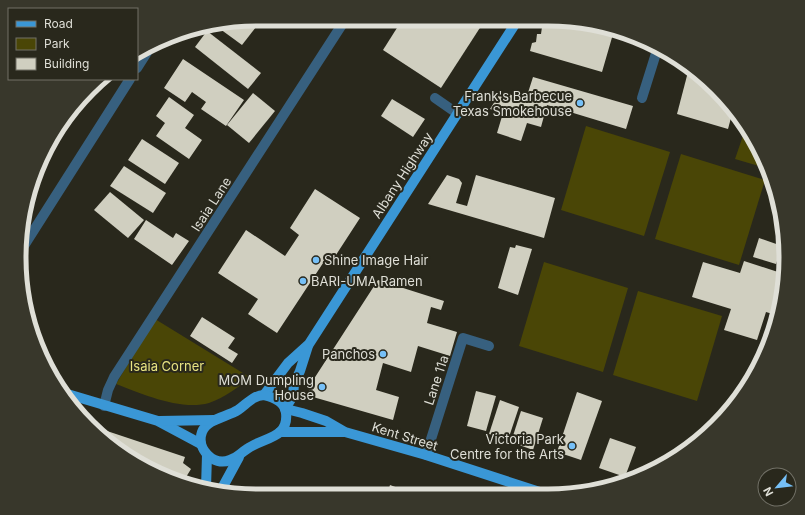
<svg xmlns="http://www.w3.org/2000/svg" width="805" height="515" viewBox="0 0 805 515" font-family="Inter,sans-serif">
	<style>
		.green { fill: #4a4606 }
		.building { fill: #d0cfc0 }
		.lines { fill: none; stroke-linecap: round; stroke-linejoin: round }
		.minor { stroke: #37607f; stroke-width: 10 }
		.major { stroke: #3a97d6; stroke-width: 10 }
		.poi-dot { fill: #76c0f7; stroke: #29281c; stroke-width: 1.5 }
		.labels { text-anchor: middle; stroke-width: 4; stroke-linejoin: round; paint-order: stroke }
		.poi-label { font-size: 13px; fill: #dfdfd7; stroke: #29281c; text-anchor: end }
		.street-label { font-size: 13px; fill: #dfdfd7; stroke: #29281c }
		.park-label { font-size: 13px; fill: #e8e381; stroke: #29281c }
		.rim { fill: none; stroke: #dfdfd7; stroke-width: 5 }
	</style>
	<rect width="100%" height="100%" fill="#29281c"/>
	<g class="green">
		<path d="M586,126L670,152L644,236L561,210Z"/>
		<path d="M745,130L761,152L766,168L735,159Z"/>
		<path d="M681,154L765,180L739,265L655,239Z"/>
		<path d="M544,262L628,288L603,372L519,346Z"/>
		<path d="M638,291L722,316L697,401L613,375Z"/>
		<path d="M155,319L251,378C238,387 224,398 209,403C181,411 142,394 116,384Z"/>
	</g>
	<g class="building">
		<path d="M402,20H485L441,88L383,50Z"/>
		<path d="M248,21L256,27L242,45L216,26Z"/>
		<path d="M548,21H579L624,35L623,37L613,34L602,72L530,51L532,43L536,42L537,34H541L542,27L546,26Z"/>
		<path d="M207,31L261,73L248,89L195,47Z"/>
		<path d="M183,59L244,100L226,126L201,109L206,102L192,92L185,102L164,88Z"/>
		<path d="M689,68L705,78L732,114L728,129L677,114Z"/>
		<path d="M533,77L633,106L626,129L547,105L541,127L527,123L521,141L497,133L503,113L490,109L501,92L526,99Z"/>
		<path d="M253,93L275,111L249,143L227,125Z"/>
		<path d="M169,97L194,115L185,128L202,140L189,159L156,136L165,123L156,116Z"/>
		<path d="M392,99L425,119L413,137L381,116Z"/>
		<path d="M54,139L59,141L52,153L48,151Z"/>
		<path d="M142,139L179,163L165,184L128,160Z"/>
		<path d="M124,166L166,193L153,213L110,186Z"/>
		<path d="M447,175L459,179L462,183L456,203L467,206L476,175L555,198L544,238L428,204Z"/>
		<path d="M315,189L360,218L334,258L329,254L277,333L248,314L258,299L218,273L246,230L285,256L299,235L290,228Z"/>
		<path d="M110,192L144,220L128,238L94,210Z"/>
		<path d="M146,220L173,238L176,233L189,241L172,265L134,239Z"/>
		<path d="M759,238L782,246L776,264L753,257Z"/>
		<path d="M516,245L532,249L518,295L498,288L510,247L515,248Z"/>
		<path d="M744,261L781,273L776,315L766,312L757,340L724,330L731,309L692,297L703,262L740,273Z"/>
		<path d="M378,280L444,301L441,310L431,307L427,323L457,332L450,356L418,346L411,372L383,363L376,390L399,397L393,420L313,397L308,388Z"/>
		<path d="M202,317L235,338L228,348L238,354L232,363L190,336Z"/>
		<path d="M476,391L496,396L486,431L467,426Z"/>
		<path d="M577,392L602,401L581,460L557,452Z"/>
		<path d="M500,400L519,407L508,440L489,434Z"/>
		<path d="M521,411L543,418L533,450L511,442Z"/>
		<path d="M92,426L185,457L183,463L191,469L183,482L166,478L100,437Z"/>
		<path d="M610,438L636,447L625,477L599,468Z"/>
		<path d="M390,485L417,495H387Z"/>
	</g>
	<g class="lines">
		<g class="minor">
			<path d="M137,68L151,46"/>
			<path d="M435,98L458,114"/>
			<path d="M642,98L658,47"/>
			<path d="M20,252L130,79"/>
			<path d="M104,406L108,390L114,377L345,20"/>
			<path d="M426,455L463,338L489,346"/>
		</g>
		<g class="major">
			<path d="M64,393L158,421L201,444"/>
			<path d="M264,395L288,363L309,344L517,21"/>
			<path d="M264,395C273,397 285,402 286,413C289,439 263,437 247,449C239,454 240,456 230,460C213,467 196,448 202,432C207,419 227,417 238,410C247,404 252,396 264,395Z"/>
			<path d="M285,409L293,396L294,384L300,371L308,346"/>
			<path d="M286,409L302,413L326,421L345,432L426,455L549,495"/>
			<path d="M160,421L214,420"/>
			<path d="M280,432H344"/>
			<path d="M206,488L207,455"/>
			<path d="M220,492L239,457"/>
		</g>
	</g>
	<g class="poi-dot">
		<circle cx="580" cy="103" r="4"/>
		<circle cx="316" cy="260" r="4"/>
		<circle cx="303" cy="281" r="4"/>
		<circle cx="383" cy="354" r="4"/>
		<circle cx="322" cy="387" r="4"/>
		<circle cx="572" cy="446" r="4"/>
	</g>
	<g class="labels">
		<g class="poi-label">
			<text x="572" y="101">Frank's Barbecue<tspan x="572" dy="15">Texas Smokehouse</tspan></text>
			<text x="324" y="265" text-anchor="start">Shine Image Hair</text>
			<text x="311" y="286" text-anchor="start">BARI-UMA Ramen</text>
			<text x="375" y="359">Panchos</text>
			<text x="314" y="385">MOM Dumpling<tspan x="314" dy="15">House</tspan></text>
			<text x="564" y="444">Victoria Park<tspan x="564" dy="15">Centre for the Arts</tspan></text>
		</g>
		<g class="street-label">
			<text transform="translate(402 175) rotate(-57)" y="5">Albany Highway</text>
			<text transform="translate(211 204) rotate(-57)" y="5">Isaia Lane</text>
			<text transform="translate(436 380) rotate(-72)" y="5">Lane 11a</text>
			<text transform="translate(405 436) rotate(17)" y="5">Kent Street</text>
		</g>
		<g class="park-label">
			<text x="167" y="371">Isaia Corner</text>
		</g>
	</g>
	<path d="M0 0H805V515H0ZM257 26H548A231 231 0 0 1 779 257V258A231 231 0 0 1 548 489H257A231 231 0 0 1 26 258V257A231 231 0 0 1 257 26Z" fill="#38372b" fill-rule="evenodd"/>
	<path class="rim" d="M257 26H548A231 231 0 0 1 779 257V258A231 231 0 0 1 548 489H257A231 231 0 0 1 26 258V257A231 231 0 0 1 257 26Z"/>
	<rect x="8" y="8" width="130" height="72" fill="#29281c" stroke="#727167"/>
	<rect x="16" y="21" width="20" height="6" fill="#3a97d6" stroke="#727167"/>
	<text x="44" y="28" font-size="12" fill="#dfdfd7">Road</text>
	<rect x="16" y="38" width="20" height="12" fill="#4a4606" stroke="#727167"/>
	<text x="44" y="48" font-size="12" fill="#dfdfd7">Park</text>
	<rect x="16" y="58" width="20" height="12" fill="#d0cfc0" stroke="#727167"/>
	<text x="44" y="68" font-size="12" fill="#dfdfd7">Building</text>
	<g transform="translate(777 487) rotate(242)"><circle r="19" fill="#29281c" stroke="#727167"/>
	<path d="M0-3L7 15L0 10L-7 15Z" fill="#76c0f7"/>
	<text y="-6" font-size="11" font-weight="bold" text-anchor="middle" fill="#dfdfd7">N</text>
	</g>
</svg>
